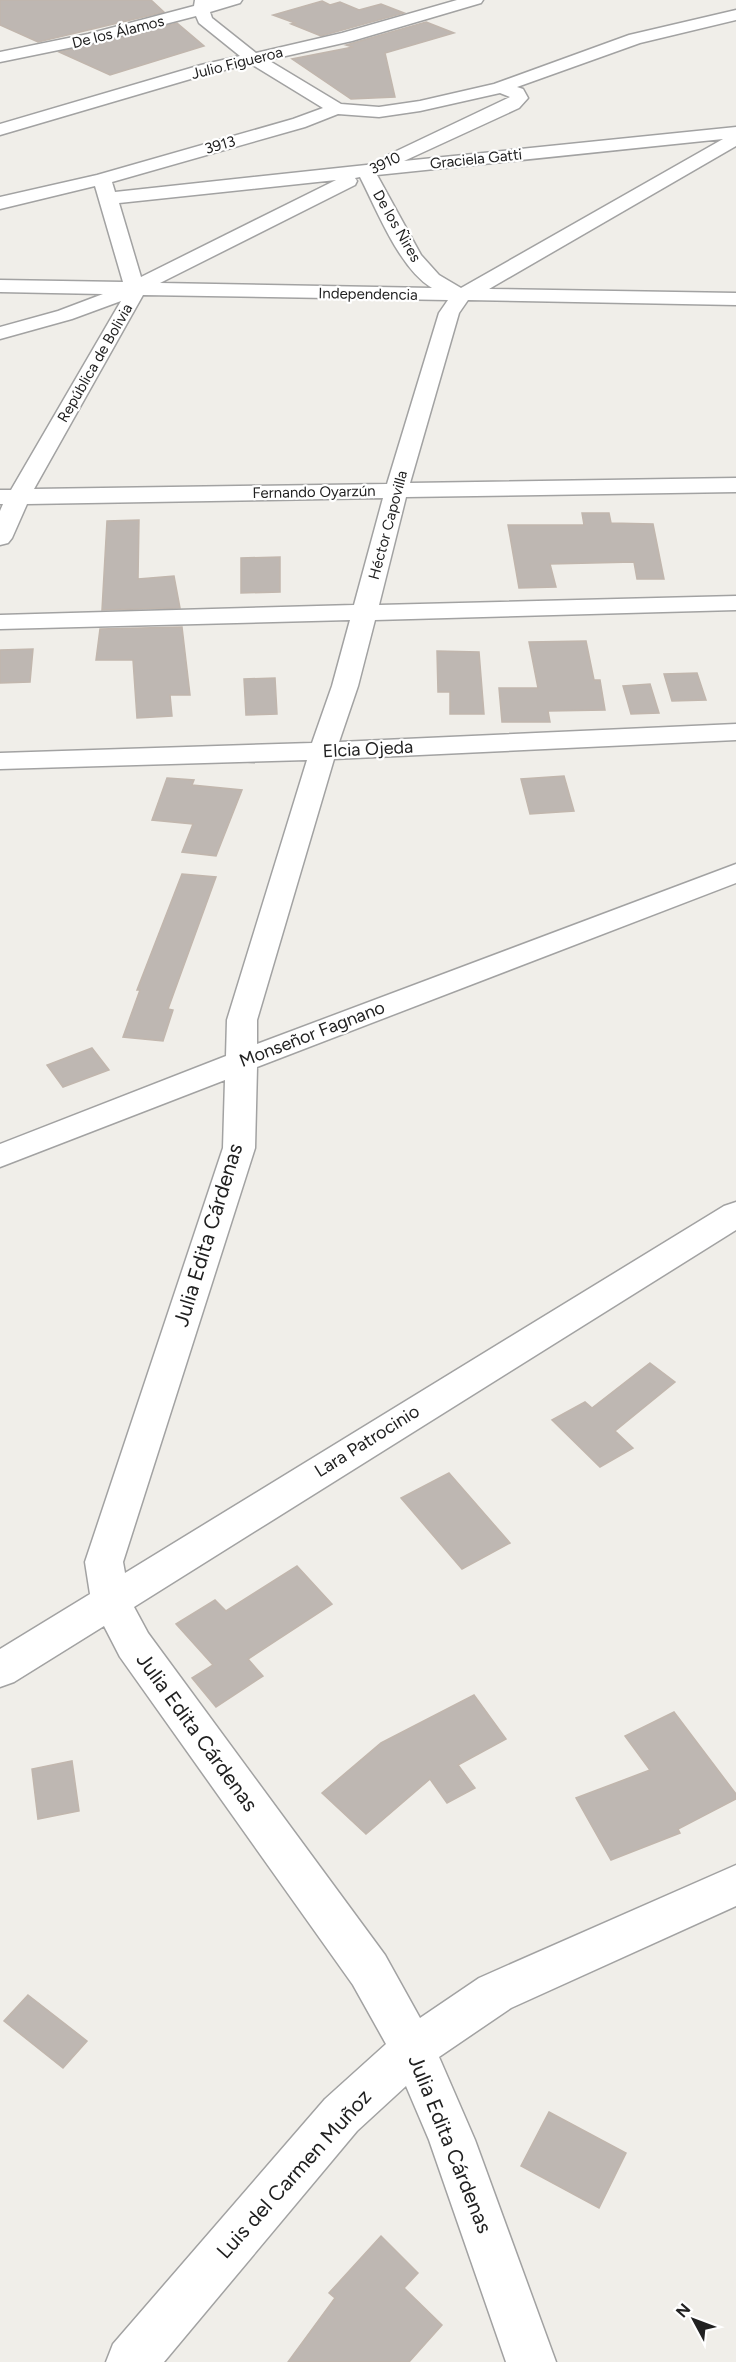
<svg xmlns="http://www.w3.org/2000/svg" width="736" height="2362" viewBox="0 0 736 2362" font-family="Figtree,sans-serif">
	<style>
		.building { fill: #beb7b2; stroke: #c1b6ad; stroke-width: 1.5 }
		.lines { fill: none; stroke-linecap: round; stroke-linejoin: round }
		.minor-casing { stroke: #a2a2a2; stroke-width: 3 }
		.minor { fill: #fff; fill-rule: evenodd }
		.labels { text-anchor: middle; stroke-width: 4.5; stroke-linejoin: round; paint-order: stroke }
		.far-street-label { font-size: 15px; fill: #212121; stroke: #fff }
		.street-label { font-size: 18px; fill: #212121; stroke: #fff }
		.near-street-label { font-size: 21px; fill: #212121; stroke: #fff }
	</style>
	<rect width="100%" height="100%" fill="#f0eee9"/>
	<g class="building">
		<path d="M0,0H151L164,12L38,42L0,25Z"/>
		<path d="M322,1L330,5L340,2L359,10L381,4L404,13L321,36L291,24L295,23L273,15Z"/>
		<path d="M426,22L454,33L385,53L395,97L351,99L292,59L353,47L346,45Z"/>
		<path d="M177,23L204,46L110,75L59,52Z"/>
		<path d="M582,513H609L611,523L653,524L664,579H637L634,562L550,564L556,587L519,588L508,525H584Z"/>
		<path d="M139,520L138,579L174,576L180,608L102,610L107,521Z"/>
		<path d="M280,557V592L241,593V558Z"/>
		<path d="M182,627L190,695H170L172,716L137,718L133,660H96L100,629Z"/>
		<path d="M586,641L594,680H600L605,710L548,711L550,722H502L499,688H538L529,642Z"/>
		<path d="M33,649L30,682L0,683V650Z"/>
		<path d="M437,651L479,652L484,714H450V692H438Z"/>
		<path d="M697,673L706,700L672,701L664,674Z"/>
		<path d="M275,678L277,714L246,715L244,679Z"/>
		<path d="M650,684L659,713L631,714L623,686Z"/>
		<path d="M564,776L574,811L530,814L521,779Z"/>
		<path d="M167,778L194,780L192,785L242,790L216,856L182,852L193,824L152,820Z"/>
		<path d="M182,874L216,877L168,1009L173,1010L163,1041L123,1037L140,990H137Z"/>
		<path d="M92,1048L109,1070L63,1087L47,1065Z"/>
		<path d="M650,1363L675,1382L615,1431L633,1448L600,1467L552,1420L585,1402L592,1408Z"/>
		<path d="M449,1473L510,1543L462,1569L401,1498Z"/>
		<path d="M297,1566L332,1604L248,1659L263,1676L216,1707L192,1678L213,1665L176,1624L215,1600L226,1611Z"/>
		<path d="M474,1695L506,1739L458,1765L475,1788L447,1803L430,1779L366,1834L322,1793L381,1743Z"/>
		<path d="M674,1712L736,1794V1799L678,1829L680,1833L611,1860L576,1798L650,1770L625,1736Z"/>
		<path d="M72,1761L79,1811L38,1819L32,1769Z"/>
		<path d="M28,1995L87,2041L63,2068L4,2021Z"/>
		<path d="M549,2112L626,2153L599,2208L521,2166Z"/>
		<path d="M381,2236L418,2273L404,2288L442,2325L409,2362H288L335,2298L329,2293Z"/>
	</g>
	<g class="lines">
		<defs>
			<path id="minor" d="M195,0H242L240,3L210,12L212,18L256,53L342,33L457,0H483L481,3L352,41L268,60L341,104L379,107L420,101L494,84L629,35L736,10V20L640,43L517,87L523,89L528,98L519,108L404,161L736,127V146L489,289L736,293V305L468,300L459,313L410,483L736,478V492L406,497L379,605L736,596V610L375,620L358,686L339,742L736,724V740L334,759L257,1020V1044L736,864V883L257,1067L255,1148L123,1562L125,1573L724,1206L736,1202V1230L134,1607L148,1633L385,1955L420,2018L479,1978L736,1865V1906L511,2008L439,2057L475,2140L556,2362H506L429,2140L406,2086L357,2131L164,2362H106L113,2344L325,2099L386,2044L353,1985L120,1657L104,1626L14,1682L0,1687V1649L90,1594L85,1562L223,1148L225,1080L0,1167V1144L226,1056L227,1020L307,760L0,769V753L312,743L332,686L350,620L0,629V615L354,605L383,498L27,504L12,538L8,543L0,545V511L3,504H0V490H11L121,301L72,319L0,339V327L58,311L103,294L0,292V280L123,282L95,186L0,209V197L97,175L293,119L323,108L251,64L211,73L0,135V124L201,65L240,56L199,23L196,16L88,44L0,62V52L88,34L194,6ZM500,93L510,97L386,156L383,160L385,163L115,192L112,182L305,127L338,114L379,117L420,111ZM723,139L461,288L439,275L421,255L377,175ZM360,177C377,210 399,268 432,288L160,283L355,185L357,181L355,178ZM336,180L141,277L119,203ZM143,295L448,300L439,313L387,484L34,489Z"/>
		</defs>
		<use href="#minor" class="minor-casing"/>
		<use href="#minor" class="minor"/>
	</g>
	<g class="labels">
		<g class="far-street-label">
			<text transform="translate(118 32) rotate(-14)" y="5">De los Álamos</text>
			<text transform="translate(237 63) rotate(-14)" y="5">Julio Figueroa</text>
			<text transform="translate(220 145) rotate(-16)" y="5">3913</text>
			<text transform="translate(476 159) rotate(-6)" y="5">Graciela Gatti</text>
			<text transform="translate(385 163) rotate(-25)" y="5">3910</text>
			<text transform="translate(397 226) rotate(60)" y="5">De los Ñires</text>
			<text transform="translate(368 294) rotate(1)" y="5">Independencia</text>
			<text transform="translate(95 363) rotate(-60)" y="5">República de Bolivia</text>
			<text transform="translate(314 492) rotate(-1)" y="5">Fernando Oyarzún</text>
			<text transform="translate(388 525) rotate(-75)" y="5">Héctor Capovilla</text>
		</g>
		<g class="street-label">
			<text transform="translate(368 749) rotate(-3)" y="6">Elcia Ojeda</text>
			<text transform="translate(312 1034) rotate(-21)" y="6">Monseñor Fagnano</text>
			<text transform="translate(367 1441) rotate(-32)" y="6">Lara Patrocinio</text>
		</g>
		<g class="near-street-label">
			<text transform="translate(208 1235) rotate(-73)" y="7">Julia Edita Cárdenas</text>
			<text transform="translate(197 1732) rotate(54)" y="7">Julia Edita Cárdenas</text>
			<text transform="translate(450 2144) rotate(68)" y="7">Julia Edita Cárdenas</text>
			<text transform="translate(294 2174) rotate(-48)" y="7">Luis del Carmen Muñoz</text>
		</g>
	</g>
	<g transform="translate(694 2320) rotate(311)" stroke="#ffffff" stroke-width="4.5" paint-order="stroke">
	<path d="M0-4.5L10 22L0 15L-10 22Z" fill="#212121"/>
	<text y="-9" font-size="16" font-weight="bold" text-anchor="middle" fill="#212121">N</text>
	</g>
</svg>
